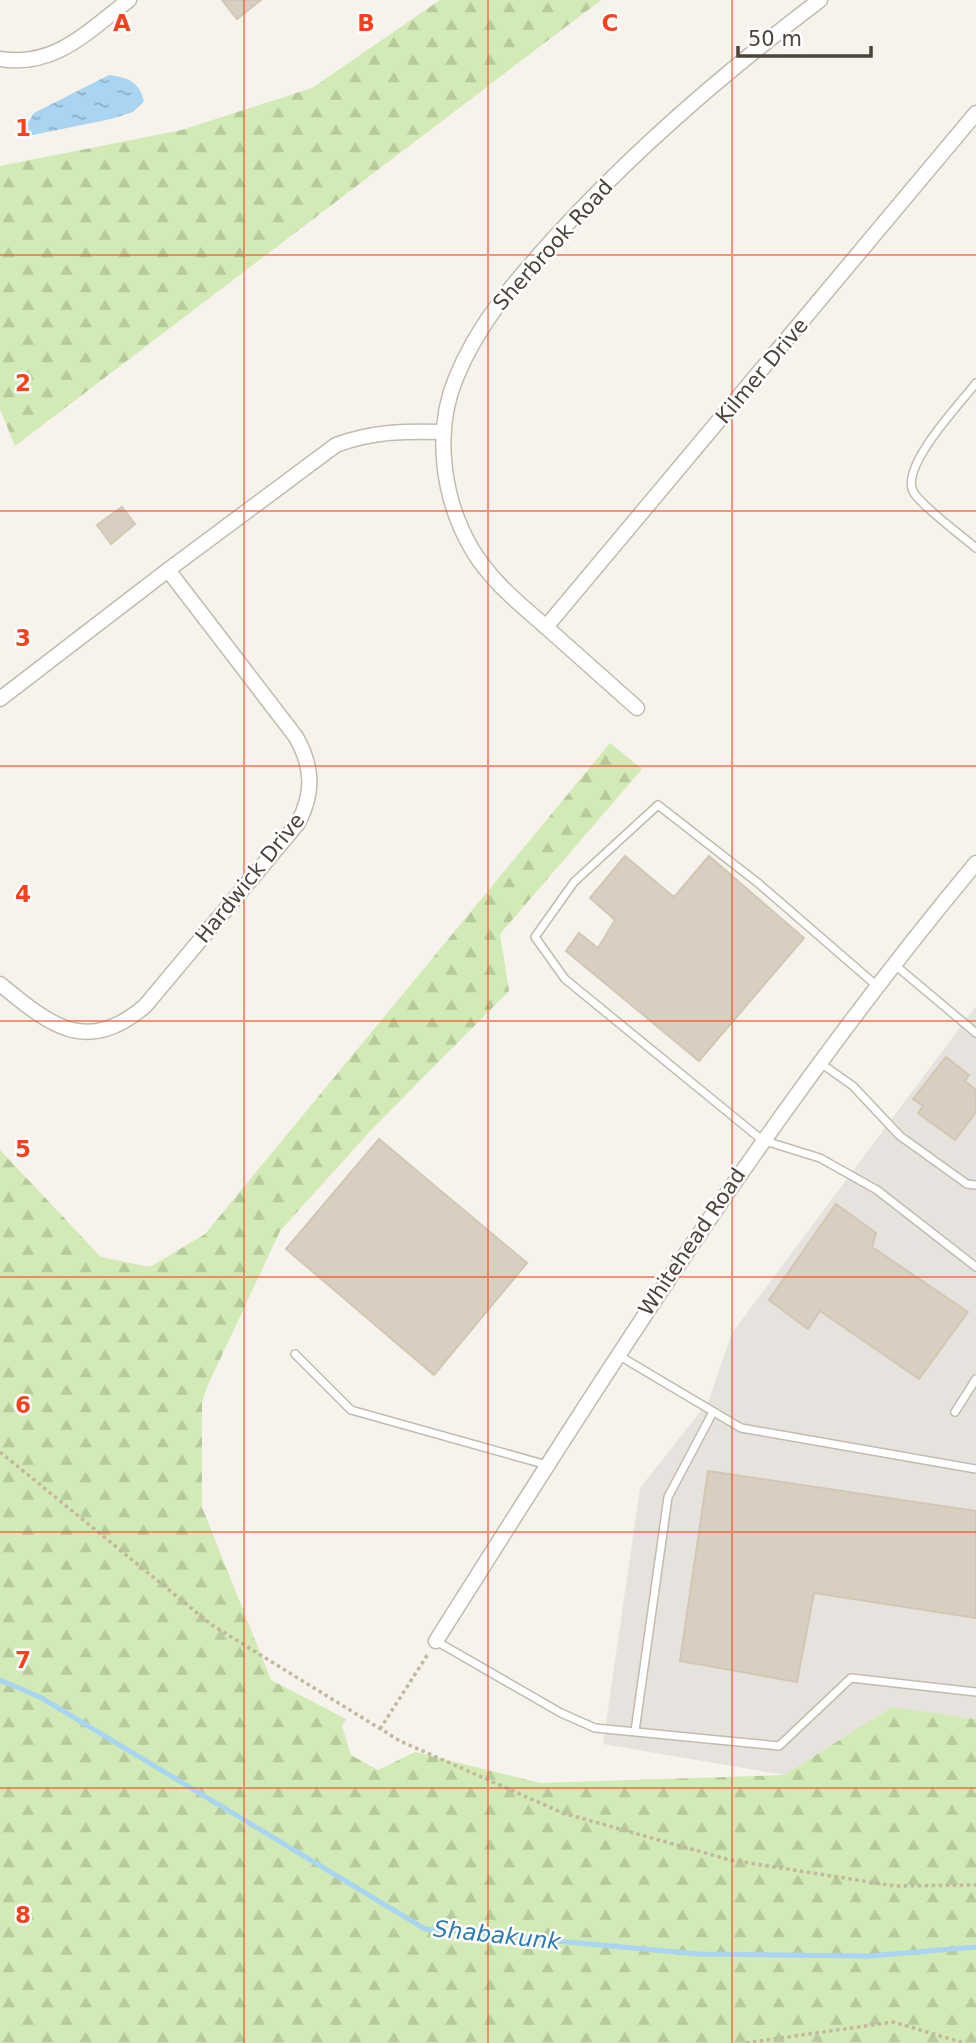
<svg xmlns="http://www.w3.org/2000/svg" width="976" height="2043" viewBox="0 0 976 2043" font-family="'DejaVu Sans',sans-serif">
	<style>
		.industrial { fill: #e6e2dd }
		.forest { fill: url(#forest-firs) }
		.water { fill: url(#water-ripples) }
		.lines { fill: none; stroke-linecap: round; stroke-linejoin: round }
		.stream { stroke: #a9d4f2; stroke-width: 5 }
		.building { fill: #d8cfc1; stroke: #d3c7b4; stroke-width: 2 }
		.service-casing { stroke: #c2bbae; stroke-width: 10 }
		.minor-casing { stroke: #c2bbae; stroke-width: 17 }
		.path { stroke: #c4b79f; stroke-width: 3.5; stroke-dasharray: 3.5 3.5; stroke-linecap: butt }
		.service { stroke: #fff; stroke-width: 7 }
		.minor { stroke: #fff; stroke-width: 14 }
		.grid { fill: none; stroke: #fc3f1d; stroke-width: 2; stroke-opacity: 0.55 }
		.labels { text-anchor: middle; stroke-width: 5; stroke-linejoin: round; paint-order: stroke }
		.street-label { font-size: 21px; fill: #4b4439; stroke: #fff }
		.water-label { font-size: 23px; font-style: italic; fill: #2e7ab2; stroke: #fff }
		.grid-label { font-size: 23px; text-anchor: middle; font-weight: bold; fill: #fc3f1d; stroke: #fff; stroke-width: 5; stroke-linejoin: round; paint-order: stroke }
	</style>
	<defs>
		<pattern id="forest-firs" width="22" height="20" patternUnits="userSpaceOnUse" patternTransform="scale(1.75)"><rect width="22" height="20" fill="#d2eab5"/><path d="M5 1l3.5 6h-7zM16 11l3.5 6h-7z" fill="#b6ca9c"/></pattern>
		<pattern id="water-ripples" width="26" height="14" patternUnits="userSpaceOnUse" patternTransform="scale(1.75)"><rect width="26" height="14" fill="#a9d4f2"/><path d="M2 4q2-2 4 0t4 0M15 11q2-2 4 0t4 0" fill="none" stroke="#8caec5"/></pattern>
	</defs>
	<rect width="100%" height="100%" fill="#f6f3ec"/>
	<path class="industrial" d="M976,1006V1719L892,1707L784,1775L603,1744L640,1488L708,1402L732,1333Z"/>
	<g class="forest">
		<path d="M440,0H601L15,446L0,409V166L182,130L312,88Z"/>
		<path d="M610,743L642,769L500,934L509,991L372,1129L280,1231L207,1387L202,1403V1507L271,1680L346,1719L342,1726L351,1755L378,1770L415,1752L540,1783L784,1775L892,1707L976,1719V2043H0V1150L101,1257L150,1267L205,1234Z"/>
	</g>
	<path class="water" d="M109,75C129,78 138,81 144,101L133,112L111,119L18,138L34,113Z"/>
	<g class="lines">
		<path class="stream" d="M0,1680L40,1697L425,1929L698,1954L869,1956L976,1947"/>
	</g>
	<g class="building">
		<path d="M222,0H261L237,19Z"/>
		<path d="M122,507L135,524L111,544L97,525Z"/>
		<path d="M625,856L674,897L709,856L804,938L699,1061L566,951L579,933L598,948L615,920L590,898Z"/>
		<path d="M946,1057L969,1075L965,1081L976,1090V1112L955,1140L918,1113L923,1106L913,1099Z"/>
		<path d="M379,1139L527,1263L434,1375L286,1249Z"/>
		<path d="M836,1204L876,1233L872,1247L968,1312L919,1379L820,1311L808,1329L769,1300Z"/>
		<path d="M708,1471L976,1511V1618L814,1593L797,1682L680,1661Z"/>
	</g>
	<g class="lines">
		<defs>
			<g id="service">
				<path d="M976,383C960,404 898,468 914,493C924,508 961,535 976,548"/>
				<path d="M895,965L976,1033"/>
				<path d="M877,986L758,883L658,805L574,882L535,937L565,979L762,1140L820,1158L877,1190L976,1267"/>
				<path d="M819,1062L853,1086L900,1136L967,1184L976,1185"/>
				<path d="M295,1354L351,1410L547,1465"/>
				<path d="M618,1355L741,1428L976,1469"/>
				<path d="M955,1412L976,1379"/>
				<path d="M436,1641L561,1713L595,1728L779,1746L851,1678L976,1692"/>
				<path d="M635,1731L668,1497L713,1412"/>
			</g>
			<g id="minor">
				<path d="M0,59C55,68 88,31 129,0"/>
				<path d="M168,570L336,445C373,431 406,431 444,432"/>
				<path d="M546,627L976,113"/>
				<path d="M0,699L168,570L296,737C313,767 314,793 298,823L145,1006C86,1056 50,1025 0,984"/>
				<path d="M637,708C607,681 576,654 546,627C520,604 492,582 473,551C443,501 433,433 456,378C478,323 517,279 556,236C636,148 725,72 820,0"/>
				<path d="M436,1641C606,1372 771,1109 976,863"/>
			</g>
		</defs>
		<use href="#service" class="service-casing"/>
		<use href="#minor" class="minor-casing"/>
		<g class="path">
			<path d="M0,1452L212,1625L400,1741L563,1813L730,1860L895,1886L976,1885"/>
			<path d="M380,1729L428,1654"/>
			<path d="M746,2043L893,2022L964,2043"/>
		</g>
		<use href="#service" class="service"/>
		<use href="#minor" class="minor"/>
	</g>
	<path class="grid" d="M244,0V2043M488,0V2043M732,0V2043M0,255H976M0,511H976M0,766H976M0,1021H976M0,1277H976M0,1532H976M0,1788H976"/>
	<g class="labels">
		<g class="street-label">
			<text transform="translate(553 245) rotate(-48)" y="7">Sherbrook Road</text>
			<text transform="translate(762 371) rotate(-50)" y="7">Kilmer Drive</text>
			<text transform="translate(250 878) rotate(-51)" y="7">Hardwick Drive</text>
			<text transform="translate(692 1242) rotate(-56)" y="7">Whitehead Road</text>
		</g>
		<g class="water-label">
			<text transform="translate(497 1935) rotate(6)" y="8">Shabakunk</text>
		</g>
	</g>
	<g class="grid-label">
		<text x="122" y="31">A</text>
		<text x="366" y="31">B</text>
		<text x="610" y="31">C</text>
		<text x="23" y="136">1</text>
		<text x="23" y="391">2</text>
		<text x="23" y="646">3</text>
		<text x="23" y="902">4</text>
		<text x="23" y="1157">5</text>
		<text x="23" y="1413">6</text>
		<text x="23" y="1668">7</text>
		<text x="23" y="1923">8</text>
	</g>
	<path d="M738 46v10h133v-10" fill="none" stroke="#4b4439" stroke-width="3.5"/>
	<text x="748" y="46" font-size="21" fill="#4b4439" stroke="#ffffff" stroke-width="5" paint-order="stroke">50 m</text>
</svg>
